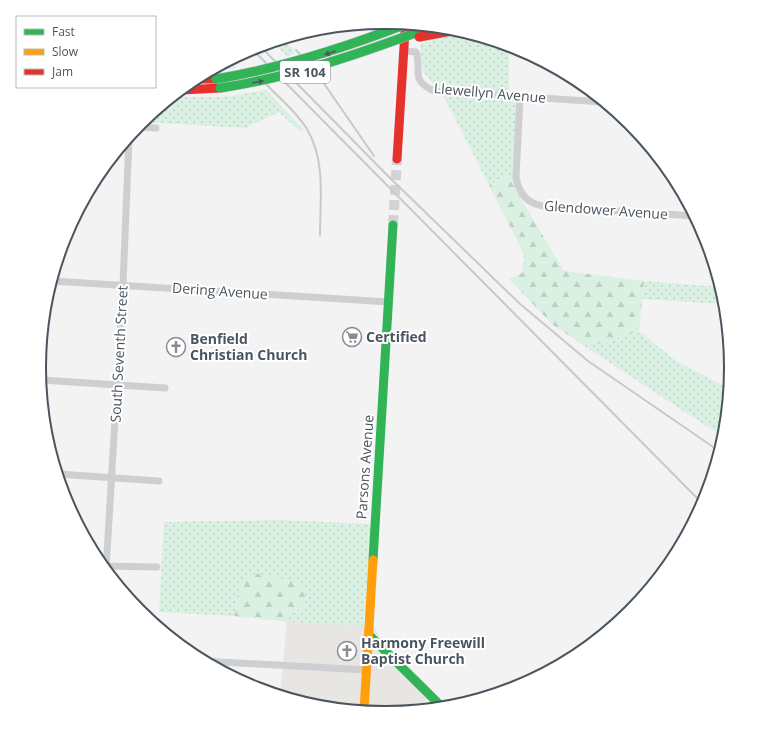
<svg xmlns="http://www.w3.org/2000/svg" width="770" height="735" viewBox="0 0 770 735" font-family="'Open Sans',sans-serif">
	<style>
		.commercial { fill: #e7e6e2 }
		.grass { fill: url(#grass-dots) }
		.forest { fill: url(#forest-firs) }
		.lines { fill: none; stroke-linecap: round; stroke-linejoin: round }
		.secondary-tunnel { stroke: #d1d3d5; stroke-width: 10; stroke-dasharray: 10 5; stroke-linecap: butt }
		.street { stroke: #cdcfd1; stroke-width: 7 }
		.fast { stroke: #30b455; stroke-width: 9 }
		.slow { stroke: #ff9f0a; stroke-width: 9 }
		.jam { stroke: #e5322d; stroke-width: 9 }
		.rail { stroke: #c8c9cb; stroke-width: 2 }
		.fast-bridge-casing { stroke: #b8bdc2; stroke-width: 10; stroke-linecap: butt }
		.jam-bridge-casing { stroke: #b8bdc2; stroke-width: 10; stroke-linecap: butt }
		.fast-bridge { stroke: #30b455; stroke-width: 9 }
		.jam-bridge { stroke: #e5322d; stroke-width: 9 }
		.oneway { fill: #4a5a5e }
		.labels { text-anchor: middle; stroke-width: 4; stroke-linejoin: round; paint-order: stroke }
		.shield { fill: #fff; stroke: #81888f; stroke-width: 1 }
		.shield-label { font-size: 13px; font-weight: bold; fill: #4b555f }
		.street-label { font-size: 14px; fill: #4b555f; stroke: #fff }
		.poi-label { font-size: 14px; font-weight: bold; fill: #4b555f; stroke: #fff; text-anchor: start }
		.rim { fill: none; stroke: #4b555f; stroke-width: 2 }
	</style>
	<defs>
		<pattern id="grass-dots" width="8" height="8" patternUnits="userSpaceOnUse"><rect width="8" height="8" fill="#daf0e2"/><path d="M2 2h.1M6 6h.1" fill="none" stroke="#bdd0c4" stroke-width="1.8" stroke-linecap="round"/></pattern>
		<pattern id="forest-firs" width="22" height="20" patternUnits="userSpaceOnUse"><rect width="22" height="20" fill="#daf0e2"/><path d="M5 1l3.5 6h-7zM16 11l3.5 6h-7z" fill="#bdd0c4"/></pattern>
	</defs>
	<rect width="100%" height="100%" fill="#f3f3f3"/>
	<path class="commercial" d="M287,621L374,626L380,638L432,690L424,703L423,709L385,713L317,706L280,695Z"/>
	<g class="grass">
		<path d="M465,32L511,46L509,47V93L436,87L423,71L420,44Z"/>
		<path d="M283,39L295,52L288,57L273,42Z"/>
		<path d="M229,61L236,68L211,71Z"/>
		<path d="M266,90L304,130L301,132L279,112L245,128L143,122L173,97H224Z"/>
		<path d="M443,95L511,99L517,104L513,167L515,188L507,175L489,185Z"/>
		<path d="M644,281L720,287L724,304L642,299Z"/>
		<path d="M639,331L676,361L728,388L723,437L583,345L604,343Z"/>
		<path d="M280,520L371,524L364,626L280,621L305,606L240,586L234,616L159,612L164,522Z"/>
	</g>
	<g class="forest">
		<path d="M507,175L564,271L644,281L639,331L604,343L583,345L553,325L509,279L522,273L524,254L489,185Z"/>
		<path d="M252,574H258L299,582L307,596L305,606L280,621L234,616L240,586Z"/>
	</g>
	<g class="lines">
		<path class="secondary-tunnel" d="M393,225L397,159"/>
		<g class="street">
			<path d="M404,51L416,52C423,69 408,79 434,91L603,102"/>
			<path d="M520,97L516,177C519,193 526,203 543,206L694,216"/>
			<path d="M137,127L156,128"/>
			<path d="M52,281L389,302"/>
			<path d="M41,380L165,388"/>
			<path d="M58,474L159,481"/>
			<path d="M103,566L157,567"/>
			<path d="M106,570L123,285L129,138"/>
			<path d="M204,661L366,670"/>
		</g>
		<g class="fast">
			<path d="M373,560L393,225"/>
			<path d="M369,635L442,707"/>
		</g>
		<path class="slow" d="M364,711L373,560"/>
		<g class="jam">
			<path d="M195,79H216"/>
			<path d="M182,90L220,88"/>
			<path d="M397,159L405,31"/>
		</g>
		<g class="rail">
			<path d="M260,46L389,177L519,303L588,361L719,451"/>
			<path d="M252,49L702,503"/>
			<path d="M296,50L314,69L374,156"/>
			<path d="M265,83C279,98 296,111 307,129C326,161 320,200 320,235"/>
		</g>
		<defs>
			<g id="fast-bridge">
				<path d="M216,79C282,68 344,48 406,24"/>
				<path d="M220,88C293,77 362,53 431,27"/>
			</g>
			<path id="jam-bridge" d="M419,37L451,31"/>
		</defs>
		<use href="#fast-bridge" class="fast-bridge-casing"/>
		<use href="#jam-bridge" class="jam-bridge-casing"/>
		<use href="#fast-bridge" class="fast-bridge"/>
		<use href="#jam-bridge" class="jam-bridge"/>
	</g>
	<defs><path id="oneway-solid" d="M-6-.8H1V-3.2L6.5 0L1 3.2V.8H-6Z"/></defs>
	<g class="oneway">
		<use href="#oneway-solid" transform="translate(330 53) rotate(161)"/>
		<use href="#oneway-solid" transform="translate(258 82) rotate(-10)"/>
	</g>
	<defs>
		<symbol id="supermarket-ring" viewBox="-11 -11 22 22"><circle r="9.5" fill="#fff" stroke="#868c93" stroke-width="1.5"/><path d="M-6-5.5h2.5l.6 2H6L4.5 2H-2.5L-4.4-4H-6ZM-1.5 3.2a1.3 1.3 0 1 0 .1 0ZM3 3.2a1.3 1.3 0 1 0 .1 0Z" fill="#868c93"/></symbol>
		<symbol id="church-ring" viewBox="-11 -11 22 22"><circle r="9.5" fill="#fff" stroke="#868c93" stroke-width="1.5"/><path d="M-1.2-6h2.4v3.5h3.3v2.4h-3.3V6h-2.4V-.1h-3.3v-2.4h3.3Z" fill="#868c93"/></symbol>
	</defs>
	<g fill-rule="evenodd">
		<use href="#supermarket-ring" x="341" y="326" width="22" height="22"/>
		<use href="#church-ring" x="165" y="336" width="22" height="22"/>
		<use href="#church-ring" x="336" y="640" width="22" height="22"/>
	</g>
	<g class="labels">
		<rect class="shield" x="280" y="61" width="50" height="22" rx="3"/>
		<g class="shield-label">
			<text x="305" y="77">SR 104</text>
		</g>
		<g class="street-label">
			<text transform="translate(490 93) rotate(5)" y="5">Llewellyn Avenue</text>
			<text transform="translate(606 210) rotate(4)" y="5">Glendower Avenue</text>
			<text transform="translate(220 291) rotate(4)" y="5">Dering Avenue</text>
			<text transform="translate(119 354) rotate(-87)" y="5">South Seventh Street</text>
			<text transform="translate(365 467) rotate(-86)" y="5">Parsons Avenue</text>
		</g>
		<g class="poi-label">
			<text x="366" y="342">Certified</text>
			<text x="190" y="344">Benfield<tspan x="190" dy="16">Christian Church</tspan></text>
			<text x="361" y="648">Harmony Freewill<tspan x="361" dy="16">Baptist Church</tspan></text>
		</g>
	</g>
	<path d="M0 0H770V735H0ZM384 29H386A338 338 0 0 1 724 367V368A338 338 0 0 1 386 706H384A338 338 0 0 1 46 368V367A338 338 0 0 1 384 29Z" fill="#fff" fill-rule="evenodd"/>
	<path class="rim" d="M384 29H386A338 338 0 0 1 724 367V368A338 338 0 0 1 386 706H384A338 338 0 0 1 46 368V367A338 338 0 0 1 384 29Z"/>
	<rect x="16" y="16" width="140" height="72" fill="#ffffff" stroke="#b7bbbf"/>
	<rect x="24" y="29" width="20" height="6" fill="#30b455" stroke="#b7bbbf"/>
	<text x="52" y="36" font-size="12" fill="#4b555f">Fast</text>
	<rect x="24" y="49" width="20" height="6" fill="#ff9f0a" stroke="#b7bbbf"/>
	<text x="52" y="56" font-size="12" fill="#4b555f">Slow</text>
	<rect x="24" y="69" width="20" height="6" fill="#e5322d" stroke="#b7bbbf"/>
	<text x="52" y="76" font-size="12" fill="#4b555f">Jam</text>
</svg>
